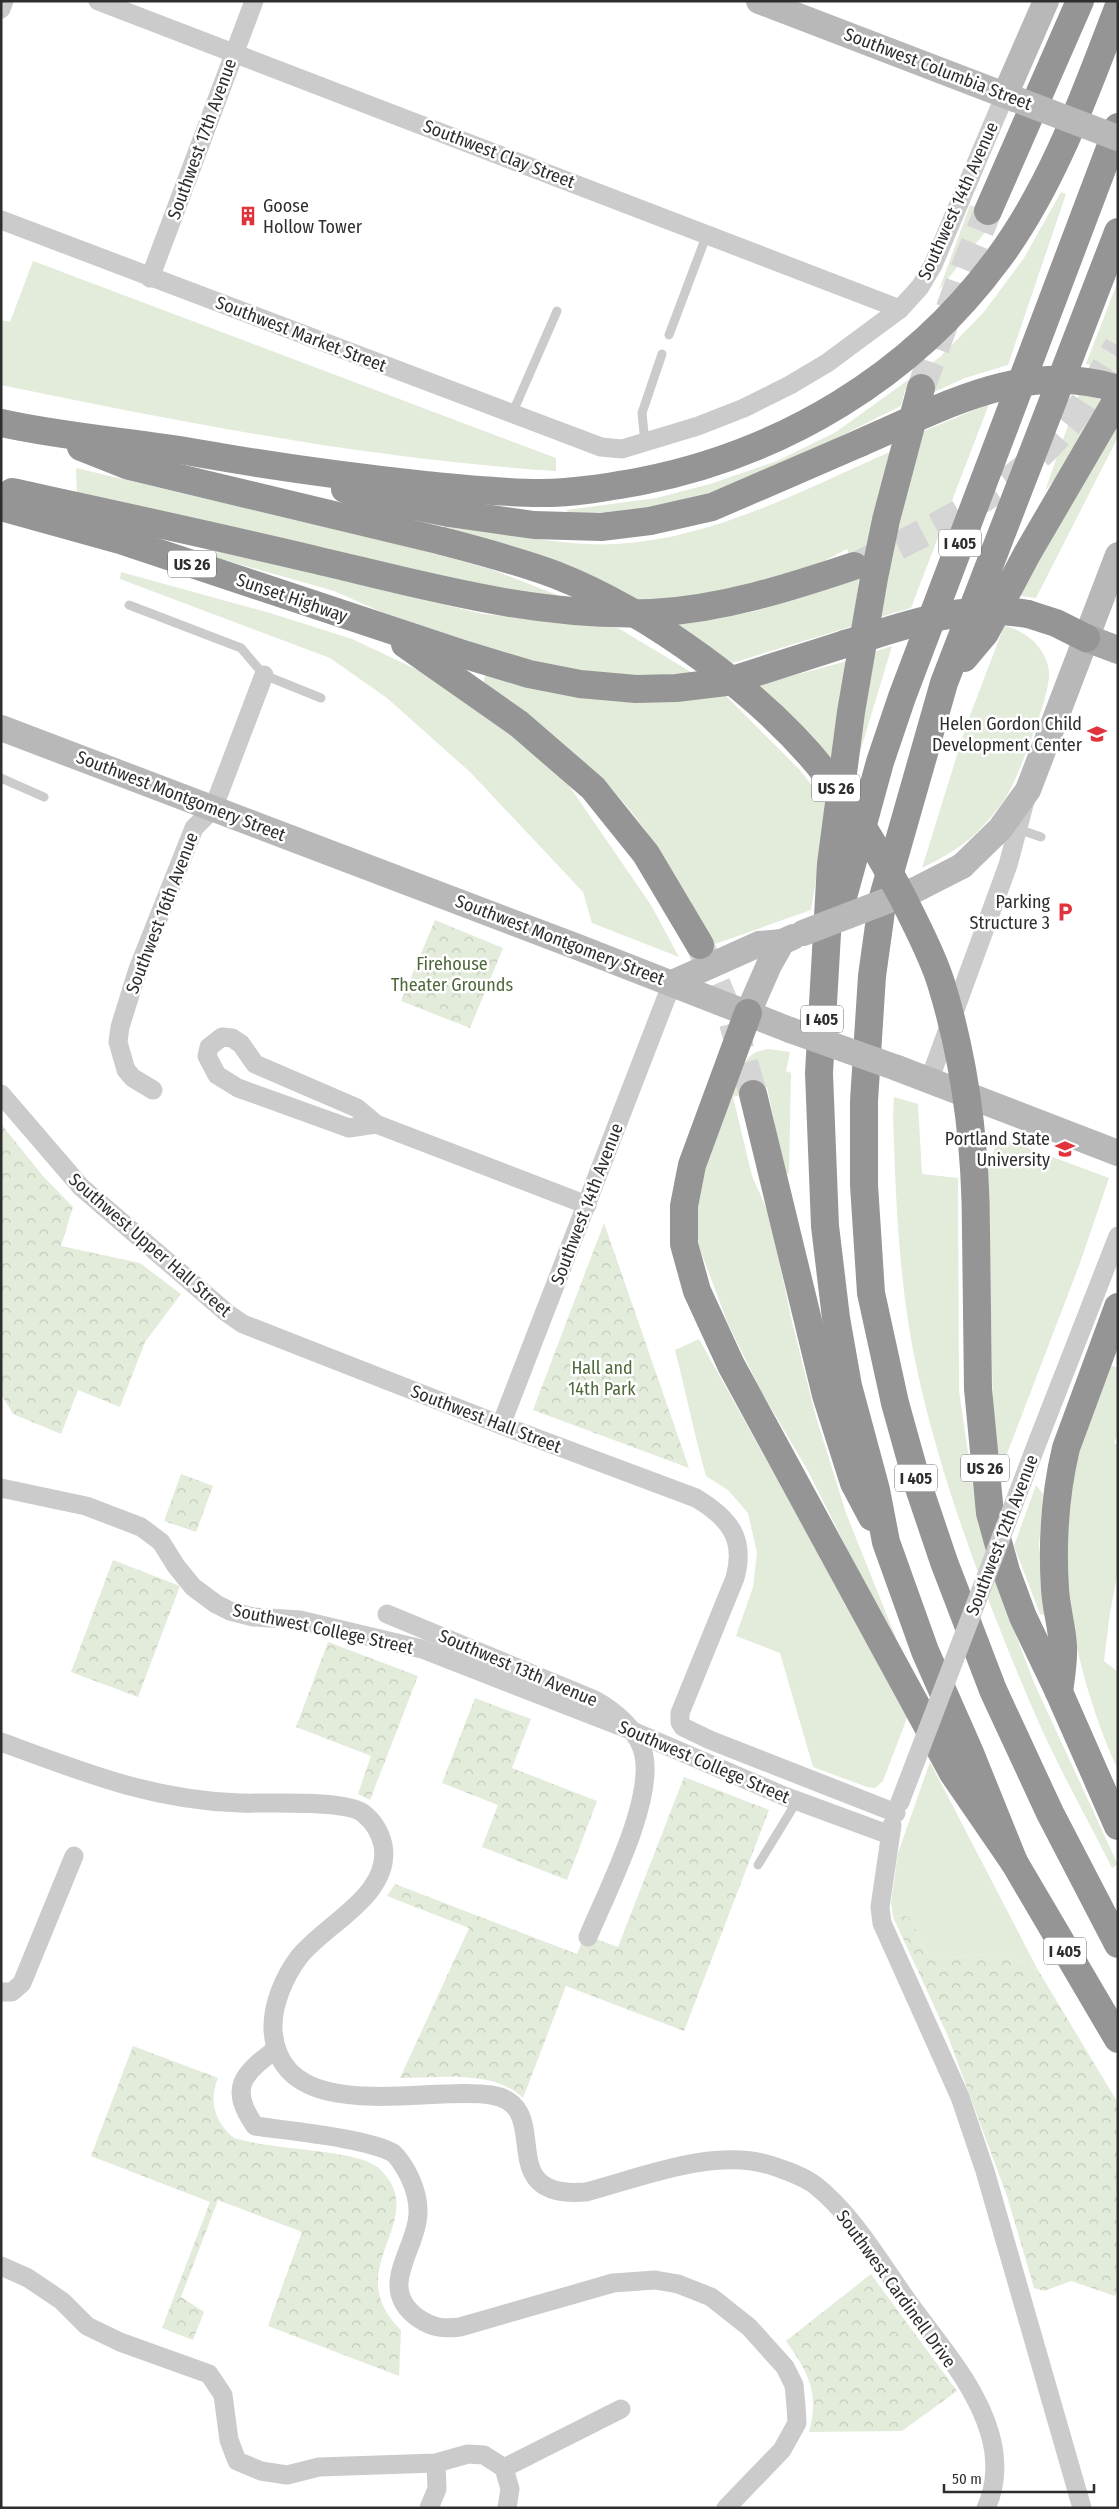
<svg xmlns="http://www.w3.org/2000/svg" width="1119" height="2509" viewBox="0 0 1119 2509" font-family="'Fira Sans Condensed',sans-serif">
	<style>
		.green { fill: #e3ebdb }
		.forest { fill: url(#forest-crowns) }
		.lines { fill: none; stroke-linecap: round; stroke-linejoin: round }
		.highway-tunnel { stroke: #d5d5d5; stroke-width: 28; stroke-dasharray: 28 14; stroke-linecap: butt }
		.lane { stroke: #cbcbcb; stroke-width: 9 }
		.street { stroke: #cbcbcb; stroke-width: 19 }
		.secondary { stroke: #b8b8b8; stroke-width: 26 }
		.primary { stroke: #a6a6a6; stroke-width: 28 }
		.highway { stroke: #959595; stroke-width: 28 }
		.street-bridge { stroke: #cbcbcb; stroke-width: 19 }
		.secondary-bridge { stroke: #b8b8b8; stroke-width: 26 }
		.highway-bridge { stroke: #959595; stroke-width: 28 }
		.labels { text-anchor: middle; stroke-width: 5; stroke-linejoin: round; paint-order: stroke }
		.shield { fill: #fff; stroke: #6d6d6d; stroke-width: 1 }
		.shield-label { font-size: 16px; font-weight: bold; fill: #2e2e2e }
		.street-label { font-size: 18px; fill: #2e2e2e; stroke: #fff }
		.poi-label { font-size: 18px; fill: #2e2e2e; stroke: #fff; text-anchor: end }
		.park-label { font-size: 18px; fill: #4f683c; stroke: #fff }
	</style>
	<defs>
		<pattern id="forest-crowns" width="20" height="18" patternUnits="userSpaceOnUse" patternTransform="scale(1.25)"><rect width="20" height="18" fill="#e3ebdb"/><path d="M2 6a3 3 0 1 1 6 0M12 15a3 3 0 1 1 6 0" fill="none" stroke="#c3cabc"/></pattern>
	</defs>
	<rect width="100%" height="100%" fill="#fff"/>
	<g class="green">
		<path d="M1061,192L1066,194L1008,365L965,378L934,392L935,386L905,390L901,406C840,435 782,470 718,492C669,508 619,511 568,515L567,510L656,498L710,484L777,461L836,432L940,357L984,312L1024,258Z"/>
		<path d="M970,205L998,216L939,290Z"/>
		<path d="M33,261L556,458V471C369,459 185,423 1,385V320L10,322Z"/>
		<path d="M1118,281L1117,371L1086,364Z"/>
		<path d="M1079,394L1103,400L1060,473L1045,491Z"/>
		<path d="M989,404L911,608L880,617L898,530L924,431Z"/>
		<path d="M1118,419V437L1036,598L1016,595Z"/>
		<path d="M892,451L859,579L853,626L732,663L674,623L716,619L756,611L859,579L847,549L795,576L649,607L446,529L447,523C502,532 560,547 616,544C713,539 805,489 892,451Z"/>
		<path d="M76,468L426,551L493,570L575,602L526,596L77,495Z"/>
		<path d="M216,550L483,614L618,628L691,672L639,677H589L422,630L334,591L214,557Z"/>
		<path d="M121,572L270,613L352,639L420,671L500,725L561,774L651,905L679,957L592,923L583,892L470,772L387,698L330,658L120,579Z"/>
		<path d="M1004,626C1026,630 1046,648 1049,671C1052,691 1020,771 1010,790C1004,803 984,826 974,835C960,848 940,859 922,868L966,726Z"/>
		<path d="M892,646L854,772L873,652Z"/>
		<path d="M847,661L832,763L758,685Z"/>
		<path d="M486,672L725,695L799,769L828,806L811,910L715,944C682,888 651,828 604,781C567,744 526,715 483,684Z"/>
		<path d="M768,1049L790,1052L786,1071L791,1073L789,1174L785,1173L767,1087L733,1097L752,1176L769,1214L792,1322L816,1417L846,1513L896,1638L893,1640L808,1471L760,1389L728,1324L700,1249L697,1233V1212L707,1160L741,1068C748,1056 754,1051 768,1049Z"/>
		<path d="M894,1097L918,1104L922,1174L958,1178L959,1391L978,1522L998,1589L1035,1685L1118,1865L1112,1868C1085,1814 1054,1760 1031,1705C987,1601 942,1484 918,1374C899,1290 896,1203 893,1117Z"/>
		<path d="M1004,1139L1109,1178L1080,1263L1000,1472L993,1410L988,1163L999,1140Z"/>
		<path d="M699,1339L811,1540L907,1718L883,1781L875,1788L867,1787L813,1767L780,1653L736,1636L753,1587L757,1553L748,1513L728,1490L706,1476C694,1434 686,1392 675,1350Z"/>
		<path d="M1107,1364L1118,1368V1433L1114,1443L1118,1445V1571L1110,1613L1104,1661L1118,1672V1770C1082,1691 1058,1593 1068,1507C1075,1458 1090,1410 1107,1364Z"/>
		<path d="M1036,1485L1043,1494L1039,1545L1045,1615L1040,1614L1014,1546Z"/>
		<path d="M930,1762L1038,1970C1016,1958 1000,1954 975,1955C950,1956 951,1963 926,1952L911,1919L904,1915L893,1917L891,1903L898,1853Z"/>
	</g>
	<g class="forest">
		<path d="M435,920L503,948L470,1028L401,1001Z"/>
		<path d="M1,1124L43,1176L73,1207L61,1246L140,1263L181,1294L145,1342L120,1407L78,1390L61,1434L13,1414L1,1394Z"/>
		<path d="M604,1223L689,1468L533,1410Z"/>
		<path d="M181,1474L213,1486L196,1532L164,1521Z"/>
		<path d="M113,1560L180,1586L138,1697L71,1672Z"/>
		<path d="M328,1642L418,1676L370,1800L358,1794L371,1756L296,1727Z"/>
		<path d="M475,1698L531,1719L512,1768L597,1801L567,1880L482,1847L498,1805L442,1783Z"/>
		<path d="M684,1777L769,1810L684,2031L566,1986L523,2098C493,2069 439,2078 400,2078L469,1928L387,1896L395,1884L577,1954L585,1935L618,1947Z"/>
		<path d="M904,1915L911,1919L926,1952C951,1963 951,1956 975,1955C1001,1954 1016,1958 1038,1970L1118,2103V2289L1115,2296L1071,2281L1044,2291L1034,2288L1007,2196L947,2034L893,1917Z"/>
		<path d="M133,2046L218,2078C208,2101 215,2123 234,2138C275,2150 326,2148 366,2161C377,2165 385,2173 391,2183C416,2230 343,2274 401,2330L399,2376L268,2326L302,2232L218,2200L181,2297L204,2312L193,2340L162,2328L210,2202L91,2156Z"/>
		<path d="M871,2274L957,2391L902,2431L809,2432C820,2393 808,2372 786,2341Z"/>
	</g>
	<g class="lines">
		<g class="highway-tunnel">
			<path d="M921,388L963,272L988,211"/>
			<path d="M860,564C936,528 1015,490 1069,423C1087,400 1102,372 1118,346"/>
			<path d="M700,945L733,1023L753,1094"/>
		</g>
		<g class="lane">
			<path d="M669,335L707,234"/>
			<path d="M512,414L557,311"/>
			<path d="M645,443L642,413L662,354"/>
			<path d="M129,605L241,648L264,675L321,698"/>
			<path d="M1,778L44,797"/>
			<path d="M1018,829L1041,837"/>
			<path d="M758,1865L797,1801"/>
		</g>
		<g class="street">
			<path d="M98,1L900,309"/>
			<path d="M1,9L4,1"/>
			<path d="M1,220L601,447L622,449L698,426L744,408L790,385L827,363L900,309L920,287L933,265L1005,95"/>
			<path d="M150,278L254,1"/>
			<path d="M222,1037L232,1038L241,1044L255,1064L357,1108L376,1124L349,1128L238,1088L217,1075L207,1056L209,1047Z"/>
			<path d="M929,1081L1008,865L1025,801"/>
			<path d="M153,1090L133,1078L126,1070L118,1042L120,1027L138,969L194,828L213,809L264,675"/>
			<path d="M1,1094L81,1187L227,1313L243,1324L501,1425L696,1498C729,1518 746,1538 735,1578L680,1713V1722L683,1727L710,1740L896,1813"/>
			<path d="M376,1124L587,1205"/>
			<path d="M501,1425L672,983"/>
			<path d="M1039,1438L1118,1236"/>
			<path d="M1,1488L86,1506L141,1527L161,1542L176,1566L193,1587L216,1604L230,1611L253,1617L300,1620L422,1649L630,1730L784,1796L890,1835"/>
			<path d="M387,1614L595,1700C615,1711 640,1732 644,1756C653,1803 607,1891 588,1937"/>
			<path d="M1,1742C83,1772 151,1800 240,1803C265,1804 348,1799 364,1814C374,1822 380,1832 383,1845C392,1895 326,1923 299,1957C284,1977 272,2005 273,2030C280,2129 428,2085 491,2095C558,2105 488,2200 586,2192C643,2177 712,2148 770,2165C785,2170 803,2176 815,2185C854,2216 880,2263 909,2303C938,2343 976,2385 990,2434C997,2458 997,2485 986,2508"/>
			<path d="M892,1825L880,1907L882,1923L960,2097L985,2171L1082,2508"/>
			<path d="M1,1992H12L22,1983L74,1856"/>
			<path d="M276,2049C243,2074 228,2087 255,2126C288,2131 367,2138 393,2153C399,2158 407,2171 410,2178C416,2191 420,2207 417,2222C411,2256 379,2290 418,2318C433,2328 443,2329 460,2327L613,2283L655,2280L678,2284L711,2297L749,2327L785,2367L794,2385L796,2406L797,2423L782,2450L726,2508"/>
			<path d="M1,2266L28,2278L62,2301L87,2326L120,2342L209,2374L223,2395L229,2440L237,2461L261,2471L287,2475L319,2467L436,2463L468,2454L484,2455L504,2468L510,2489L507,2508"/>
			<path d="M504,2468L621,2409"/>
			<path d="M429,2508L437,2489L436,2463"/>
		</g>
		<g class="secondary">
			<path d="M759,1L1015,99"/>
			<path d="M1005,95L1046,1"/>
			<path d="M1,728L575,946L790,1030"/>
			<path d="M962,866L1000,829L1028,790L1118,555"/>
			<path d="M672,983L759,944L782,942"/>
			<path d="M748,1013L769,965L782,942L793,937"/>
			<path d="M897,1068L1118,1153"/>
		</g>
		<path class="primary" d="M1086,638L1118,650"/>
		<g class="highway">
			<path d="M988,211L1080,1"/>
			<path d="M1118,232L944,683L883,897L872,976L864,1101V1185L871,1293L895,1403L917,1482L944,1562L993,1690L1050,1813L1118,1944"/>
			<path d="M921,388L886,520L874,578L851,712L831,864L819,1073L825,1226L836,1318L848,1386L876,1490L886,1542L925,1651L970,1753L1014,1862"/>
			<path d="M1,423C68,438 136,442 203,454C277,467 351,477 425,485C464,489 502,493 541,493C575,493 609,487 642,481C783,453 912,376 998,259C1053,185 1085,94 1118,8"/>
			<path d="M81,447L129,466L442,541"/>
			<path d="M345,489L359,495L449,513L534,525L601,527L650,521L712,507L860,443"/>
			<path d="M12,492C113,514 215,536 316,560C426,586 538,618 652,613C723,609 788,588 854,566"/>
			<path d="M1,507L120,540L466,655L529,674L580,684L636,689L676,688L726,682L845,644"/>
			<path d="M1028,614L1056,623L1086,638"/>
			<path d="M405,644L519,724L593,788L646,854L700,945"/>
			<path d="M964,658L985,633L1027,554L1118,398"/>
			<path d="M840,908L880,762L902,697L1118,127"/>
			<path d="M748,1013L692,1165L684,1206V1244L697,1291L731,1365L953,1773L1014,1862L1118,2039"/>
			<path d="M753,1094L826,1395L854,1483L872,1517"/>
			<path d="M976,1232L978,1389L990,1513L1006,1571L1023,1617L1059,1692L1118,1826"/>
			<path d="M1059,1692C1061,1677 1064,1660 1063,1646C1062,1627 1056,1608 1055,1589C1052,1542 1055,1494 1066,1448L1118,1307"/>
		</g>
		<path class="street-bridge" d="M900,1802L1039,1438"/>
		<g class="secondary-bridge">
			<path d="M1015,99L1118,138"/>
			<path d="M803,933L915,890L962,866"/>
			<path d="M790,1030L897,1068"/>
		</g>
		<g class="highway-bridge">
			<path d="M860,443C944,407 1024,359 1118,389"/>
			<path d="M442,541C480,551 519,561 556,575C650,612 764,695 826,774C857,814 881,856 904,900C917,927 932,954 941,983C966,1064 976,1147 976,1232"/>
			<path d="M845,644C907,625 962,603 1028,614"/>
		</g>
	</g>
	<defs>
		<symbol id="building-bare" viewBox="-9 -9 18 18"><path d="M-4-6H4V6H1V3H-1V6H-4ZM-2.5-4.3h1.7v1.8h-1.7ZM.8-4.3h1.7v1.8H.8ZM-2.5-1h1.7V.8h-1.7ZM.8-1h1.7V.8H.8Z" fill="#e1333b" stroke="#fff" stroke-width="2.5" paint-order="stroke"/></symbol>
		<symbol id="school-bare" viewBox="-9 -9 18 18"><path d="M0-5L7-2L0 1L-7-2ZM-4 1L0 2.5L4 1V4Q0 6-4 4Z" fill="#e1333b" stroke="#fff" stroke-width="2.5" paint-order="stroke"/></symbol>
		<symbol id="parking-bare" viewBox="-9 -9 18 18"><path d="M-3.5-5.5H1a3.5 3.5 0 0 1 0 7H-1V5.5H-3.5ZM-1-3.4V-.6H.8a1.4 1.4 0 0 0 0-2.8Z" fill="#e1333b" stroke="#fff" stroke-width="2.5" paint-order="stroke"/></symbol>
		<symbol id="university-bare" viewBox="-9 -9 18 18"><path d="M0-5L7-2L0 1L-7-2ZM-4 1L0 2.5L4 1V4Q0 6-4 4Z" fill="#e1333b" stroke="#fff" stroke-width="2.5" paint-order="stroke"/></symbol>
	</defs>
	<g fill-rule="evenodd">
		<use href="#building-bare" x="234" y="202" width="28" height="28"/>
		<use href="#school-bare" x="1083" y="720" width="28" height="28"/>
		<use href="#parking-bare" x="1051" y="898" width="28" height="28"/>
		<use href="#university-bare" x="1051" y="1135" width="28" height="28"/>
	</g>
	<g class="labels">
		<g class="shield">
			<rect x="939" y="529.5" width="42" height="27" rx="4"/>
			<rect x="168" y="550.5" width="48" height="27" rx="4"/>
			<rect x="812" y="774.5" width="48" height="27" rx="4"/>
			<rect x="801" y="1005.5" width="42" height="27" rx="4"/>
			<rect x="961" y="1454.5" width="48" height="27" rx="4"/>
			<rect x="895" y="1464.5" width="42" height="27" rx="4"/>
			<rect x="1044" y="1937.5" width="42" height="27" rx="4"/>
		</g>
		<g class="shield-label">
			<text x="960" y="549">I 405</text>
			<text x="192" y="570">US 26</text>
			<text x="836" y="794">US 26</text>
			<text x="822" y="1025">I 405</text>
			<text x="985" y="1474">US 26</text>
			<text x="916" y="1484">I 405</text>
			<text x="1065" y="1957">I 405</text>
		</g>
		<g class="street-label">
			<text transform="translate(938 69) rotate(21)" y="6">Southwest Columbia Street</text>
			<text transform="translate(202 139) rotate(-70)" y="6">Southwest 17th Avenue</text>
			<text transform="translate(499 154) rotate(21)" y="6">Southwest Clay Street</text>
			<text transform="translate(958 201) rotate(-66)" y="6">Southwest 14th Avenue</text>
			<text transform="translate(301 334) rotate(21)" y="6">Southwest Market Street</text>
			<text transform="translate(292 598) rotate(19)" y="6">Sunset Highway</text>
			<text transform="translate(181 796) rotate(21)" y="6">Southwest Montgomery Street</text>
			<text transform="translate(162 913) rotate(-69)" y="6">Southwest 16th Avenue</text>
			<text transform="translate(560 940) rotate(21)" y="6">Southwest Montgomery Street</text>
			<text transform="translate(587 1204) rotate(-69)" y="6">Southwest 14th Avenue</text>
			<text transform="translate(150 1245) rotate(41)" y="6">Southwest Upper Hall Street</text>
			<text transform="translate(486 1419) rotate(21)" y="6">Southwest Hall Street</text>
			<text transform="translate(1002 1535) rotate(-69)" y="6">Southwest 12th Avenue</text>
			<text transform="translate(323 1629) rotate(12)" y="6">Southwest College Street</text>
			<text transform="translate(518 1668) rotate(23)" y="6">Southwest 13th Avenue</text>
			<text transform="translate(704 1762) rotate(23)" y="6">Southwest College Street</text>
			<text transform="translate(896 2289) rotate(54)" y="6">Southwest Cardinell Drive</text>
		</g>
		<g class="poi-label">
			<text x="263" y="212" text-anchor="start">Goose<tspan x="263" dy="21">Hollow Tower</tspan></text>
			<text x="1082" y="730">Helen Gordon Child<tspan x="1082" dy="21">Development Center</tspan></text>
			<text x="1050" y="908">Parking<tspan x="1050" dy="21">Structure 3</tspan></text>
			<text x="1050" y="1145">Portland State<tspan x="1050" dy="21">University</tspan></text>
		</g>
		<g class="park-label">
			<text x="452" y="970">Firehouse<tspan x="452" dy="21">Theater Grounds</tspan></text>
			<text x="602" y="1374">Hall and<tspan x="602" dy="21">14th Park</tspan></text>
		</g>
	</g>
	<rect width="1119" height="2509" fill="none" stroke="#2e2e2e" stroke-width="5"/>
	<path d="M944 2484v8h150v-8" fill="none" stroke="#2e2e2e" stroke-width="2.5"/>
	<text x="952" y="2484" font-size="15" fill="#2e2e2e" stroke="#ffffff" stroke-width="4" paint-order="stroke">50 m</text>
</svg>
